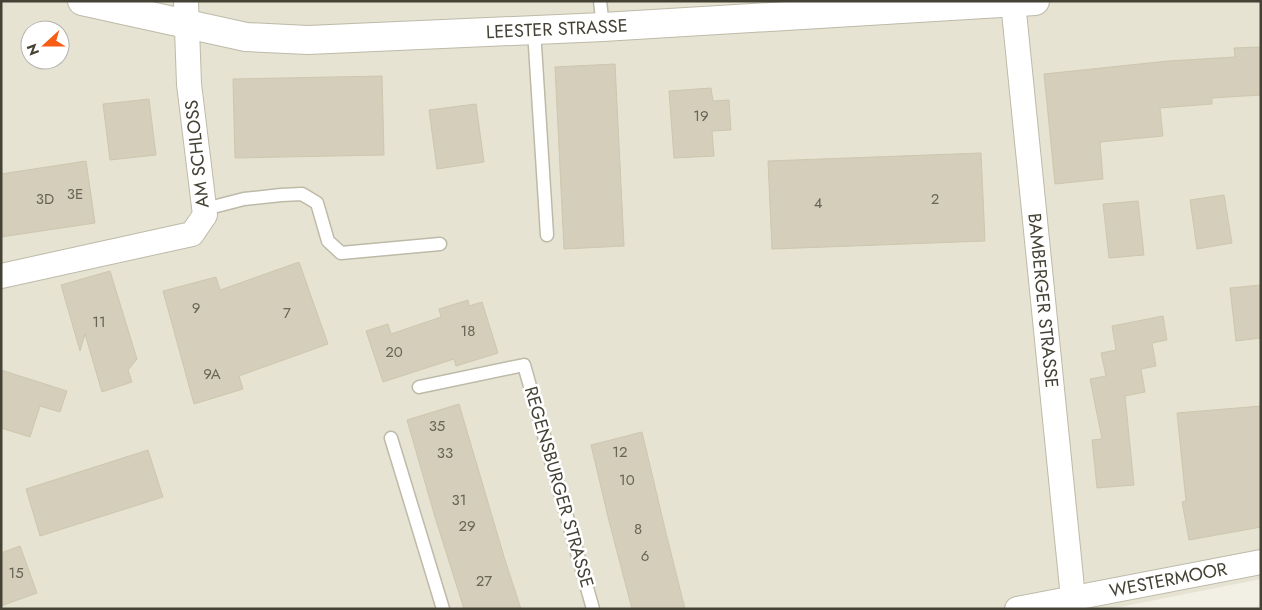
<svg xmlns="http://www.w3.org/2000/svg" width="1262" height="610" viewBox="0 0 1262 610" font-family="Jost,sans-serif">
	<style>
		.residential { fill: #e6e3d3; fill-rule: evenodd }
		.building { fill: #d4ceba; stroke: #cec7ae }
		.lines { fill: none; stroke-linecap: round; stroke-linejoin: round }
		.service-casing { stroke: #bdbaa8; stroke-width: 15 }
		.minor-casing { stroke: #bdbaa8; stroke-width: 26 }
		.tertiary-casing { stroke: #bdbaa8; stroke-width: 30 }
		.service { stroke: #fff; stroke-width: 12 }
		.minor { stroke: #fff; stroke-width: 24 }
		.tertiary { stroke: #fff; stroke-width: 28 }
		.labels { text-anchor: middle; stroke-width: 5; stroke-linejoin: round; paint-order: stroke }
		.number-label { font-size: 15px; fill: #686456 }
		.street-label { font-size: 18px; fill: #444135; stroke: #fff }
	</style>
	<rect width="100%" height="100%" fill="#f2f0e5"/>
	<path class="residential" d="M1,1H1261V579L1110,609H1ZM30,30H60V60H30Z"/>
	<g class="building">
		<path d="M1261,47V95L1212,98V104L1160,108L1163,136L1100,142L1103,179L1055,184L1044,74L1168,61L1235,57L1234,48Z"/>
		<path d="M615,64L624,246L564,249L555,67Z"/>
		<path d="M382,76L384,155L235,158L233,79Z"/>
		<path d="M711,88L713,101L729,100L731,130L712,131L714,156L674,158L669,91Z"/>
		<path d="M149,99L156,155L110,160L103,104Z"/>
		<path d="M476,104L484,162L437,169L429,110Z"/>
		<path d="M981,153L985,241L772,249L768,161Z"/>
		<path d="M86,161L95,223L1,237V174Z"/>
		<path d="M1224,195L1232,243L1197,249L1190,200Z"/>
		<path d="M1138,201L1144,255L1109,258L1103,204Z"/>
		<path d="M299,262L328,344L239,376L243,389L194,404L163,291L216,277L220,290Z"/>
		<path d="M110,271L137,359L128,370L132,382L102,392L85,334L80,351L61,285Z"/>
		<path d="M1261,285V338L1236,341L1230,288Z"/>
		<path d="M468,300L469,306L482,302L498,353L456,366L454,359L383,382L366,331L388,324L391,334L441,317L439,309Z"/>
		<path d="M1163,316L1167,340L1152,343L1156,366L1141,369L1145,392L1125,396L1134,485L1097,488L1092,440L1102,439L1090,379L1106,376L1101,353L1116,350L1112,326Z"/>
		<path d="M1,370L67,391L60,412L40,406L30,437L1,428Z"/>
		<path d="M459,404L505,560L521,609H464L435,517L407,420Z"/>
		<path d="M1261,406V527L1189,540L1182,502L1186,501L1177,413Z"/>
		<path d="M642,432L667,537L685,609H632L609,521L591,445Z"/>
		<path d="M148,450L163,497L40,536L26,489Z"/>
		<path d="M20,546L37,593L1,606V553Z"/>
	</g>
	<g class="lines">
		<defs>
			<g id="service">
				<path d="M600,1L603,27"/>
				<path d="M534,30L547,235"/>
				<path d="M205,209L244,199L281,195L302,194L317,203L328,241L341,253L440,244"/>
				<path d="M419,387L524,365L593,609"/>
				<path d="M391,438L443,609"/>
			</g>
			<g id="minor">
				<path id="s1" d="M1013,2L1073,598"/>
				<path d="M1,276L192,234L205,215L189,84L186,1"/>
				<path id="s2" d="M1017,609L1261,562"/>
			</g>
			<g id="tertiary">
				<path id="s3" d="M82,1L246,37L308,40L603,27L1035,1"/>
			</g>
		</defs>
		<use href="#service" class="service-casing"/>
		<use href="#minor" class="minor-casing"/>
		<use href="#tertiary" class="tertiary-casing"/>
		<use href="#service" class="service"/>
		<use href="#minor" class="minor"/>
		<use href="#tertiary" class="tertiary"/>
	</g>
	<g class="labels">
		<g class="number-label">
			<text x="701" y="121">19</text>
			<text x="75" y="199">3E</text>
			<text x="45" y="204">3D</text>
			<text x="935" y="204">2</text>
			<text x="818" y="208">4</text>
			<text x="196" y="313">9</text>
			<text x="287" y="318">7</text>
			<text x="99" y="327">11</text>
			<text x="468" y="336">18</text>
			<text x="394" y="357">20</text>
			<text x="212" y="379">9A</text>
			<text x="437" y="431">35</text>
			<text x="620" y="457">12</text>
			<text x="445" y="458">33</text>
			<text x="627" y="485">10</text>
			<text x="459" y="505">31</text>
			<text x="467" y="531">29</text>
			<text x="638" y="534">8</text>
			<text x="645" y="561">6</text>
			<text x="16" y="578">15</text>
			<text x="484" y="586">27</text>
		</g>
		<g class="street-label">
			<text dy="6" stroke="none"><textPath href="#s3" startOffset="479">LEESTER STRASSE</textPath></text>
			<text transform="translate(197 154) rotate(-96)" y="6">AM SCHLOSS</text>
			<text dy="6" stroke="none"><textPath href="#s1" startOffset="300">BAMBERGER STRASSE</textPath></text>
			<text transform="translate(559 487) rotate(74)" y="6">REGENSBURGER STRASSE</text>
			<text dy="6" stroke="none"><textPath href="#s2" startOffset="154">WESTERMOOR</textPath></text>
		</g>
	</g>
	<rect width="1262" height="610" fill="none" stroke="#444135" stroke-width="5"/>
	<g transform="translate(45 45) rotate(249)"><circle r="24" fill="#ffffff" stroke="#b4b3ae"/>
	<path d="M0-4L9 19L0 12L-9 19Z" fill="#f85d16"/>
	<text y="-8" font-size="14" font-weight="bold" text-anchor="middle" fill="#444135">N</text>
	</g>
</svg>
